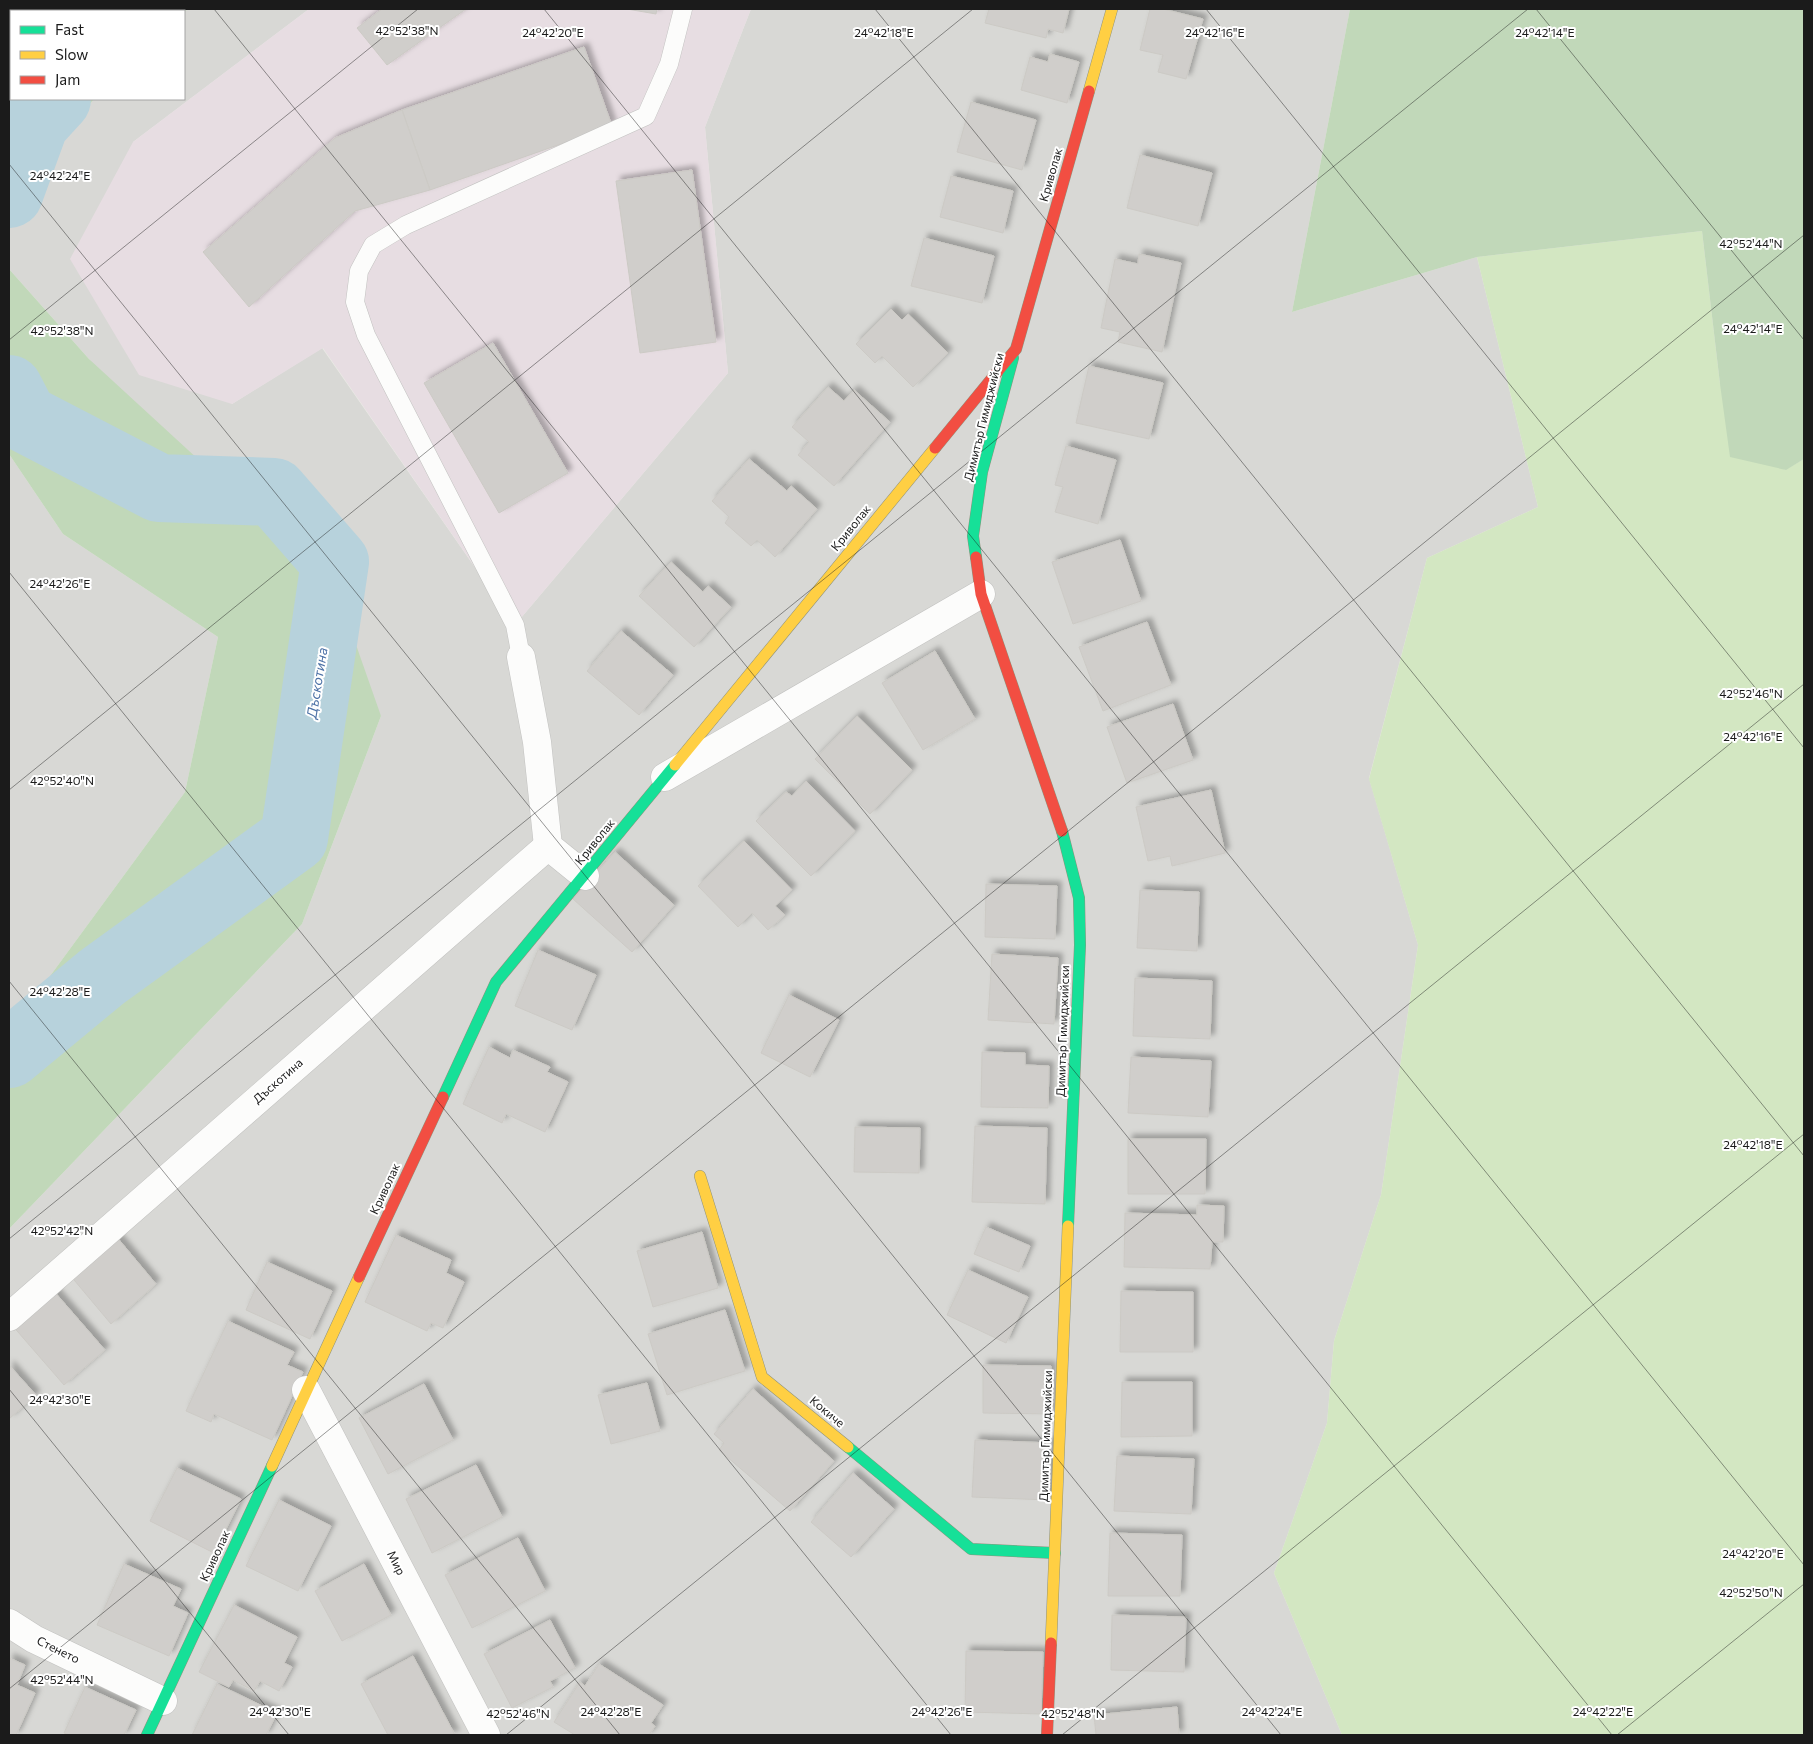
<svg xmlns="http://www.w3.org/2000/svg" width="1813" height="1744" viewBox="0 0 1813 1744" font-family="Commissioner,sans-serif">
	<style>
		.residential { fill: #d8d8d5 }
		.industrial { fill: #e7dde2 }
		.grass { fill: #d3e7c2 }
		.forest { fill: #c1d8b9 }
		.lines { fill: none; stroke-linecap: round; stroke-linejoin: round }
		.river { stroke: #b7d2dc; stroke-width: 68 }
		.building { fill: #d0cecb; stroke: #cccac5; filter: url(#shadow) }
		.lane-casing { stroke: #c2c2c0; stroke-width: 19 }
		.street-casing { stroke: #c2c2c0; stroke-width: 29 }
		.fast-casing { stroke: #8f937d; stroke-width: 12 }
		.slow-casing { stroke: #8f937d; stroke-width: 12 }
		.jam-casing { stroke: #8f937d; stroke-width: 12 }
		.lane { stroke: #fcfcfb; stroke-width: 18 }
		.street { stroke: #fcfcfb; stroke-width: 28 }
		.fast { stroke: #16e098; stroke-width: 11 }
		.slow { stroke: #ffcf43; stroke-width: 11 }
		.jam { stroke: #f24e42; stroke-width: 11 }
		.ticks { fill: none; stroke: #1b1b1b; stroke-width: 1; stroke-opacity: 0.45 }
		.labels { text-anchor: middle; stroke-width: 4; stroke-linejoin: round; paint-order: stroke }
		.street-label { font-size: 12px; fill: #1b1b1b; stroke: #fff }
		.water-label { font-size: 14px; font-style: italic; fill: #4c71a6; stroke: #fff }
		.ticks-label { font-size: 12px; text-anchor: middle; fill: #1b1b1b; stroke: #fff; stroke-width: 4; stroke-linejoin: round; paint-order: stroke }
	</style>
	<defs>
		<filter id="shadow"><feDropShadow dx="4.5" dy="-4.5" stdDeviation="2.5" flood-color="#0004"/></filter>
	</defs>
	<rect width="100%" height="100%" fill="#e9e9e4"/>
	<g class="residential">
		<path d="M9,9H42L40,11H11V46L9,49Z"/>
		<path d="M188,9H309L133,142L232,404L322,348L515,625L728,373L705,127L751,9H1350L1292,312L1477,257L1538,507L1427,558L1369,778L1418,945L1381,1195L1334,1341L1327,1423L1274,1573L1342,1735H9V1229L302,924L381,716L89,359L9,269V199L94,99H184V12Z"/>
		<path d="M9,454L63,534L218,637L185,792L9,1032Z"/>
	</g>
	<path class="industrial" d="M309,9H751L705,127L728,373L515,625L323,348L232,404L139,375L70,259L133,142Z"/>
	<path class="grass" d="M1702,231L1720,384L1785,470L1804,459V1735H1342L1274,1573L1327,1423L1334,1341L1381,1195L1418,945L1369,779L1427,558L1538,507L1477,257Z"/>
	<g class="forest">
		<path d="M42,9H188L184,12L40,11Z"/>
		<path d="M1350,9H1804V459L1786,470L1730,457L1720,384L1702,231L1477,257L1292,312Z"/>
		<path d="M11,46V99H94L9,199V49Z"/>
		<path d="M9,269L89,359L335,585L381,716L302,924L9,1229V1032L185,792L218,637L63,534L9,454Z"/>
	</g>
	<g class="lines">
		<g class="river">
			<path d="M137,11L139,9"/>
			<path d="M9,194L35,123L57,99"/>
			<path d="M9,389L24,418L159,488L274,492L335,562L294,838L102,977L9,1054"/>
		</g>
	</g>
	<g class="building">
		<path d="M382,9H466L387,65L357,28Z"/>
		<path d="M627,9H657L656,14Z"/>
		<path d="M989,9H1069L1063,33L1048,29L1046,38L985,23Z"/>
		<path d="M1150,9H1163L1203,19L1186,79L1158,72L1163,55L1140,50Z"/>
		<path d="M584,47L612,126L430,190L402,110Z"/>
		<path d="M1050,54L1079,62L1067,103L1021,90L1030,57L1048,62Z"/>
		<path d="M971,102L1036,120L1022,170L957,152Z"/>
		<path d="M402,110L430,190L355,211L249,307L203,252L335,138Z"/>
		<path d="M1140,155L1212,173L1198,226L1127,208Z"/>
		<path d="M692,170L716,342L640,353L616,181Z"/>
		<path d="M951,176L1013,191L1003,233L940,217Z"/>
		<path d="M924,238L994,256L982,303L911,286Z"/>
		<path d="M1139,254L1181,263L1162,352L1118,342L1120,332L1101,328L1115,259L1138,264Z"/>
		<path d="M891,309L902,320L908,314L948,353L913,387L882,356L875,363L856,344Z"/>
		<path d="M493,343L568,473L499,513L424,383Z"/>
		<path d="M1089,366L1163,383L1149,439L1076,423Z"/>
		<path d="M828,387L844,401L854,390L890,422L834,486L798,455L809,442L792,427Z"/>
		<path d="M1066,446L1116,460L1098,524L1055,512L1063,487L1055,485Z"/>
		<path d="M749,459L787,491L791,486L817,509L775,557L757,540L751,546L725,523L729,517L712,501Z"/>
		<path d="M1120,540L1141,601L1073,624L1052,562Z"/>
		<path d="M671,562L703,592L708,586L731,607L694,647L639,596Z"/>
		<path d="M1147,622L1171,685L1103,711L1079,647Z"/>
		<path d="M621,631L673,675L639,715L587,671Z"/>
		<path d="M935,651L975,719L923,750L882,683Z"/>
		<path d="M1173,704L1193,760L1127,783L1107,727Z"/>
		<path d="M857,716L912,770L870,814L815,759Z"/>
		<path d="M806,781L855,831L811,876L756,821L786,792L792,796Z"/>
		<path d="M1211,790L1225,853L1172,866L1170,856L1148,861L1136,807Z"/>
		<path d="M744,841L792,890L775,906L785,915L768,930L752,913L738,927L698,886Z"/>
		<path d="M615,852L674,905L632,952L573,899Z"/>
		<path d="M986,884L1057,886L1055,939L985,937Z"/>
		<path d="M1140,890L1199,892L1197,951L1137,948Z"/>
		<path d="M538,950L596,975L572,1030L515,1006Z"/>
		<path d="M992,954L1058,958L1054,1024L988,1020Z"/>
		<path d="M1135,978L1212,981L1210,1039L1133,1036Z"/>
		<path d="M789,995L839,1020L810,1077L761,1053Z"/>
		<path d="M489,1047L510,1058L513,1050L550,1067L547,1072L568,1082L545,1132L506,1114L502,1123L463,1104Z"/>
		<path d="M982,1052L1025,1053V1065L1049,1066L1048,1108L981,1107Z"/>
		<path d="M1131,1057L1211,1061L1208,1117L1128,1113Z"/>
		<path d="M975,1126L1047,1128L1045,1204L972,1202Z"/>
		<path d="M855,1127L920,1128L919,1173L854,1172Z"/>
		<path d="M1128,1139H1206L1205,1194H1128Z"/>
		<path d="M1197,1205L1224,1206L1223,1242H1212L1210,1269L1124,1267L1125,1213L1197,1215Z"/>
		<path d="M986,1227L1030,1246L1019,1272L974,1254Z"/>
		<path d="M702,1232L718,1288L653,1307L637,1251Z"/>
		<path d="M115,1235L156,1284L111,1324L69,1274Z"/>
		<path d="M396,1235L451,1260L446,1273L464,1282L443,1328L431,1323L427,1331L365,1302Z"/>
		<path d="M267,1262L332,1291L310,1339L246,1310Z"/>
		<path d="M968,1270L1028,1297L1006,1343L947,1315Z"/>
		<path d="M52,1289L105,1350L64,1385L11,1324Z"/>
		<path d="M1121,1291L1193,1292V1352H1120Z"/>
		<path d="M725,1310L745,1371L667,1395L648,1334Z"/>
		<path d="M228,1321L294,1352L287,1365L303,1372L272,1440L214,1414L211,1422L186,1411Z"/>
		<path d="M9,1365L36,1395L9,1419Z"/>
		<path d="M983,1365L1051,1366V1414L983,1413Z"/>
		<path d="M1122,1382H1192V1436L1121,1437Z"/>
		<path d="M647,1383L660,1431L611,1444L598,1395Z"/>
		<path d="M424,1384L453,1440L388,1474L359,1418Z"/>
		<path d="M753,1389L834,1461L790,1511L719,1450L724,1443L714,1434Z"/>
		<path d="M975,1440L1051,1443L1048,1500L972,1497Z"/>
		<path d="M1117,1456L1194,1459L1191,1514L1114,1511Z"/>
		<path d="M476,1465L502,1517L432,1553L406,1499Z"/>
		<path d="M177,1468L241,1499L214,1553L150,1521Z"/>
		<path d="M853,1473L894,1509L851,1557L811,1522Z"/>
		<path d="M279,1500L331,1526L298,1591L246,1566Z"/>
		<path d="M1110,1533L1182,1535L1180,1596H1108Z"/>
		<path d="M518,1538L545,1591L472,1628L445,1575Z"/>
		<path d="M124,1564L181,1589L173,1606L188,1613L169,1656L97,1625Z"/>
		<path d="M364,1564L391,1615L342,1641L315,1591Z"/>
		<path d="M234,1605L297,1637L284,1663L292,1667L279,1691L260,1681L254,1691L233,1680L229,1687L199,1672Z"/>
		<path d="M1112,1615L1186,1617L1184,1672L1111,1670Z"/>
		<path d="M550,1620L575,1668L550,1681L553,1687L512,1708L484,1654Z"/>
		<path d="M966,1651L1043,1652L1041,1714L965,1712Z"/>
		<path d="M413,1656L455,1735H388L361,1684Z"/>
		<path d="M9,1658L25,1665L17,1685L35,1693L16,1735H9Z"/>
		<path d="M599,1664L663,1705L651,1723L655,1726L649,1735H575L554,1722L580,1682L585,1686Z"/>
		<path d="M217,1684L277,1713L266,1735H192Z"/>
		<path d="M85,1687L136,1710L124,1735H69L64,1733Z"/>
		<path d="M1177,1707L1179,1735H1096L1094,1715Z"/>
	</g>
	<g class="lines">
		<defs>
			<path id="lane" d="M521,657L515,625L366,335L355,302L359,271L373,245L406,225L646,116L669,64L683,9"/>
			<g id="street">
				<path d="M521,657L537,742L548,846L585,876"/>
				<path d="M665,777L981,594"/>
				<path d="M9,1317L548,846"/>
				<path d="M306,1390L486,1735"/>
				<path d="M9,1623L34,1639L163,1701"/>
			</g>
			<g id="fast">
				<path d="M976,557L973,536L982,472L1013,358"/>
				<path d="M1062,831L1079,898L1080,945L1068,1226"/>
				<path d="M443,1097L496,982L675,765"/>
				<path d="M848,1447L971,1549L1055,1553"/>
				<path d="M147,1735L272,1466"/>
			</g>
			<g id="slow">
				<path d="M1089,91L1112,9"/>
				<path d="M675,765L935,448"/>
				<path d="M700,1176L762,1377L848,1447"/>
				<path d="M272,1466L359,1277"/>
				<path d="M1051,1643L1068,1226"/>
			</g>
			<g id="jam">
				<path d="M935,448L1016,349L1089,91"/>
				<path d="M976,557L981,594L1062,831"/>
				<path d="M359,1277L443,1097"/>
				<path d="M1047,1735L1051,1643"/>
			</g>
		</defs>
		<use href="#lane" class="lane-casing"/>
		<use href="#street" class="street-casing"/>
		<use href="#fast" class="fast-casing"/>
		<use href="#slow" class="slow-casing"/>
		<use href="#jam" class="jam-casing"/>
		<use href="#lane" class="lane"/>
		<use href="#street" class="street"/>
		<use href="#fast" class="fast"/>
		<use href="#slow" class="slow"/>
		<use href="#jam" class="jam"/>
	</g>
	<path class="ticks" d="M214,9L1612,1735M544,9L1804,1565M875,9L1804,1156M1206,9L1804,748M1536,9L1804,340M9,164L1281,1735M9,340L418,9M9,572L951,1735M9,790L973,9M9,981L620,1735M9,1239L1528,9M9,1389L289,1735M9,1689L1804,235M506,1735L1804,684M1062,1735L1804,1134M1617,1735L1804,1584"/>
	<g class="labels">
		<g class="street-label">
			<text transform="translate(1051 175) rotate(-74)" y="4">Криволак</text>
			<text transform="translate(984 417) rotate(-76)" y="4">Димитър Гимиджийски</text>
			<text transform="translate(851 528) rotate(-51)" y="4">Криволак</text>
			<text transform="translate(595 842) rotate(-51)" y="4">Криволак</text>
			<text transform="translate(1063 1031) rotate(-88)" y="4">Димитър Гимиджийски</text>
			<text transform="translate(278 1081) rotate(-41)" y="4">Дъскотина</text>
			<text transform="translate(385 1189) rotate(-65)" y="4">Криволак</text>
			<text transform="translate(827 1412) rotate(40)" y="4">Кокиче</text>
			<text transform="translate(1046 1436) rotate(-88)" y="4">Димитър Гимиджийски</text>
			<text transform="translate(215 1556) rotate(-65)" y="4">Криволак</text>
			<text transform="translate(396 1563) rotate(63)" y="4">Мир</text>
			<text transform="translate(58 1650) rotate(26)" y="4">Стенето</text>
		</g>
		<g class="water-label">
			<text transform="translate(317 683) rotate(-81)" y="5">Дъскотина</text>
		</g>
	</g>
	<g class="ticks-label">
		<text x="407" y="35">42°52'38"N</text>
		<text x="884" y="37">24°42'18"E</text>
		<text x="1545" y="37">24°42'14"E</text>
		<text x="553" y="37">24°42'20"E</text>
		<text x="1215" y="37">24°42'16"E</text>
		<text x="60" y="180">24°42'24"E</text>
		<text x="1751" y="248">42°52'44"N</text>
		<text x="1753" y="333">24°42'14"E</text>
		<text x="62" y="335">42°52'38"N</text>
		<text x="60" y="588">24°42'26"E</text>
		<text x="1751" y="698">42°52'46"N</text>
		<text x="1753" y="741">24°42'16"E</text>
		<text x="62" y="785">42°52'40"N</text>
		<text x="60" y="996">24°42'28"E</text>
		<text x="1753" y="1149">24°42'18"E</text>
		<text x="62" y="1235">42°52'42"N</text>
		<text x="60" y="1404">24°42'30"E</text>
		<text x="1753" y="1558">24°42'20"E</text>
		<text x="1751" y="1597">42°52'50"N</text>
		<text x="62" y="1684">42°52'44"N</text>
		<text x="280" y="1716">24°42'30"E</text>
		<text x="611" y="1716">24°42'28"E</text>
		<text x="942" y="1716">24°42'26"E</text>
		<text x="1272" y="1716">24°42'24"E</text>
		<text x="1603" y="1716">24°42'22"E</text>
		<text x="518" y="1718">42°52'46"N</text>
		<text x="1073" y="1718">42°52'48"N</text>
	</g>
	<rect width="1813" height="1744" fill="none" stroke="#1b1b1b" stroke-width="20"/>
	<rect x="10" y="10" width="175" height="90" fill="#ffffff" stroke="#a4a4a4"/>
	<rect x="20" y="26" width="25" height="8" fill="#16e098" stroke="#a4a4a4"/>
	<text x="55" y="35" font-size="15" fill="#1b1b1b">Fast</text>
	<rect x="20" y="51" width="25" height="8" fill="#ffcf43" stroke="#a4a4a4"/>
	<text x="55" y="60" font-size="15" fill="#1b1b1b">Slow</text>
	<rect x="20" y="76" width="25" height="8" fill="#f24e42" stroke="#a4a4a4"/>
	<text x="55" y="85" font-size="15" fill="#1b1b1b">Jam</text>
</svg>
